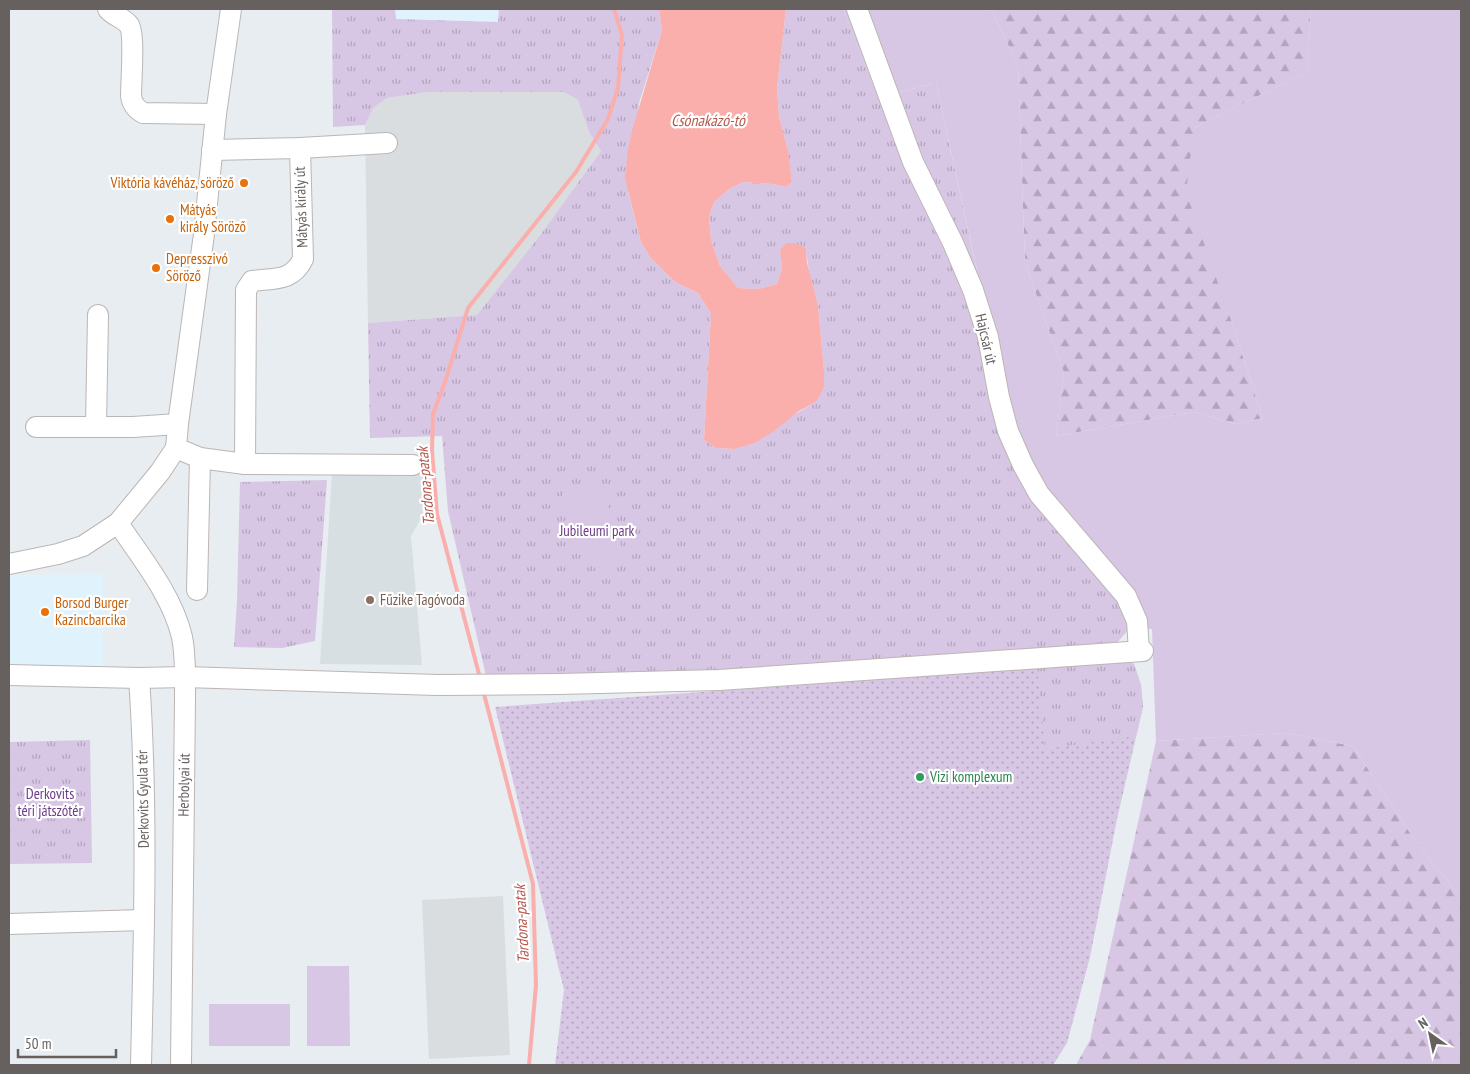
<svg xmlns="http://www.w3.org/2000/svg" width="1470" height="1074" viewBox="0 0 1470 1074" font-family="'PT Sans Narrow',sans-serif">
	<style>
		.commercial { fill: #e0f2fc }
		.industrial { fill: #d9dddf }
		.education { fill: #d8dfe3 }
		.grass { fill: url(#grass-dots) }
		.forest { fill: url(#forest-firs) }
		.park { fill: url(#park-tufts) }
		.garden { fill: #d8c6e5; fill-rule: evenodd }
		.water { fill: #faafad }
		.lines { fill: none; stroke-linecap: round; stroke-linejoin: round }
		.stream { stroke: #faafad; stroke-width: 4 }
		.minor-casing { stroke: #bbb6b4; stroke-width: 22 }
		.minor { stroke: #fff; stroke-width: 20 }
		.food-dot { fill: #e8710a; stroke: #fff; stroke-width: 2 }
		.education-dot { fill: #8d6e63; stroke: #fff; stroke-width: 2 }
		.leisure-dot { fill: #2e9e5b; stroke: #fff; stroke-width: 2 }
		.labels { text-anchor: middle; stroke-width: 4.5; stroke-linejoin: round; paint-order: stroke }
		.food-label { font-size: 15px; fill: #c56008; stroke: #fff; text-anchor: start }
		.street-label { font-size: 15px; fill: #66605f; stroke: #fff }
		.park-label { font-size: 15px; fill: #6c3c88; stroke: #fff }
		.education-label { font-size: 15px; fill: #785e54; stroke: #fff; text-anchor: start }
		.leisure-label { font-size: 15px; fill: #27864d; stroke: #fff; text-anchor: start }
		.water-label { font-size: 16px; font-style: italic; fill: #b5574c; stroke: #fff }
	</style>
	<defs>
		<pattern id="grass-dots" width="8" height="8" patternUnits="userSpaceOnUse" patternTransform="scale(1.25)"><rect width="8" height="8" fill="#d8c6e5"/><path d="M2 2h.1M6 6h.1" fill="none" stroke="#b3a4bd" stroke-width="1.8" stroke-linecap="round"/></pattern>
		<pattern id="forest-firs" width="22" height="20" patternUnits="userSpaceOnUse" patternTransform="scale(1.25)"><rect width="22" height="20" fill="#d8c6e5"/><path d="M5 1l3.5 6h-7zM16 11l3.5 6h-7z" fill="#b3a4bd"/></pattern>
		<pattern id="park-tufts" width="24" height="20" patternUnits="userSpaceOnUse" patternTransform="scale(1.25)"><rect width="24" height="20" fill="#d8c6e5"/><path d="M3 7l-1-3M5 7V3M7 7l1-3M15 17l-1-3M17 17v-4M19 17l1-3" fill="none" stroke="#b3a4bd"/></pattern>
	</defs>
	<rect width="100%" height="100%" fill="#e7edf0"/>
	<g class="commercial">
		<path d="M395,9H499L498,22L396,19Z"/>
		<path d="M103,574V685H9V575Z"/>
	</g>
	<g class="industrial">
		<path d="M524,91L564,92L578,100L589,132L601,151L541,234L477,315L368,323L365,125L373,108L387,98L427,92Z"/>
		<path d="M503,896L510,1055L429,1059L422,900Z"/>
	</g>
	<path class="education" d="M425,472L430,502L411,536L422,665L320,664L332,474Z"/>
	<path class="grass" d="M1116,659L1134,664L1141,685L1143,707L1117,819L1090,957L1067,1043L1053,1065H555L564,990L495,707L1006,670Z"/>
	<g class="forest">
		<path d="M991,9H1311L1307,72L1194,128L1232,323L1263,418L1236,424L1194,412L1056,436L1064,373L1025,263L1018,66Z"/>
		<path d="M1286,733L1353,746L1416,842L1461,898V1065H1076L1090,1040L1156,741Z"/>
	</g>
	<g class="park">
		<path d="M332,9H395L396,19L498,22L499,9H659L662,30L639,103L628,192L641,242L650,257L675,282L698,293L711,314L704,440L716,448L735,449L755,443L792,416L814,403L824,387V371L818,305L809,272L806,250L803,246L780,250L782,269L777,284L758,289L738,288L720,266L711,240L709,217L714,202L729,189L743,182L773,184L786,187L792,182L787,146L779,117L777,88L786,9H843L913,185L954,264L1082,555L1124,610L1128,630L1116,644L744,671L486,676L448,511L442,436L370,438L368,323L477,315L541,234L601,151L589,132L578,100L564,92H427L387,98L373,108L365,125L333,127Z"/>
		<path d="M936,83L977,271L969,263L906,126L899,92Z"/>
		<path d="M327,480L315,641L282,648L234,647L237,601L240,482Z"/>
		<path d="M1116,659L1134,664L1141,685L1143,707L1136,736L1045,749L1037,667Z"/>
		<path d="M90,740L92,863L9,864V742Z"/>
	</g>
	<g class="garden">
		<path d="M843,9H991L1018,66L1025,263L1064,373L1056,436L1194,412L1236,424L1263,418L1232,323L1186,192L1194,128L1307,72L1311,9H1461V898L1416,842L1353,746L1286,733L1156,741L1152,629L1128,630L1124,610L1110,588L1050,521L1024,489L1010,457L981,336L954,264L913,185ZM936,83L977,270L969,263L906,126L899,92Z"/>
		<path d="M600,480L624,554L586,566L562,493Z"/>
		<path d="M307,966H349L350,1046H307Z"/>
		<rect x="209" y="1004" width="81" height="42"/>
	</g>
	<path class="water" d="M659,9H786L777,88L779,117L788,150L792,182L786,187L773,184L743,182L729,189L714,202L709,217L711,240L720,266L738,288L758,289L777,284L782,269L780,250L787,243H795L803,246L806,249L807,263L818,305L824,371V387L818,399L814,403L799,411L774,431L755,443L735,449L716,448L704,440L711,314L698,293L675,282L650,257L641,242L625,179L628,150L632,131L662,30Z"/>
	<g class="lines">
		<g class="stream">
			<path d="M480,678L437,514L432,451L433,414L445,382L468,308L576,172L608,119L618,88L622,35L614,9"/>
			<path d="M483,690L533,884L536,985L529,1065"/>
		</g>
		<defs>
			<g id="minor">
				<path d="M108,9C113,16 124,18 129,25C135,34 131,82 131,96C132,104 136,109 143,113L216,114"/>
				<path d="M857,9L913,162L953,243L973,290L988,337L999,397L1008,431L1023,465L1039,494L1126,596L1137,621L1139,651"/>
				<path d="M212,150L300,148L387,143"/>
				<path d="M96,426L98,315"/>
				<path d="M36,427H133L178,424"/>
				<path d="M176,448L200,458L245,464L413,465"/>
				<path d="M245,464L246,290L252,281C274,278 292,282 303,259L300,148"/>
				<path d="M118,523C142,559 172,595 182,637C186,657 185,679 185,699L181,1065"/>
				<path d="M9,564L58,554L83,546L118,523L160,472L176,448L178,424L204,234L216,114L231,9"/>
				<path d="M197,590L200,458"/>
				<path d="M9,675L139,678L185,677L437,685L560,684L719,680L1143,651"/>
				<path d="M139,678C148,806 144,936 141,1065"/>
				<path d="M9,924L144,920"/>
			</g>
		</defs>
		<use href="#minor" class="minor-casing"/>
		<use href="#minor" class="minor"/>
	</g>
	<g class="food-dot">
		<circle cx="244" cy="183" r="5"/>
		<circle cx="170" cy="219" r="5"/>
		<circle cx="156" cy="268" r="5"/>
		<circle cx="45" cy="612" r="5"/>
	</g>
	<circle class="education-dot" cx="370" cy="600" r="5"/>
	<circle class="leisure-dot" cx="920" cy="777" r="5"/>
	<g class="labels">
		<g class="food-label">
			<text x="234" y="188" text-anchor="end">Viktória kávéház, söröző</text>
			<text x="180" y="215">Mátyás<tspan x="180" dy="17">király Söröző</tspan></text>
			<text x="166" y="264">Depresszivó<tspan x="166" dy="17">Söröző</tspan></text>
			<text x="55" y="608">Borsod Burger<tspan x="55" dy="17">Kazincbarcika</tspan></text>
		</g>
		<g class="street-label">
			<text transform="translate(301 207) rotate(-92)" y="5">Mátyás király út</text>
			<text transform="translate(986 339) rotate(77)" y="5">Hajcsár út</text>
			<text transform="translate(184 785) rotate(-89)" y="5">Herbolyai út</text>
			<text transform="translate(143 799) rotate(-91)" y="5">Derkovits Gyula tér</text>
		</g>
		<g class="park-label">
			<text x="597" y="536">Jubileumi park</text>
			<text x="50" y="799">Derkovits<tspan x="50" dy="17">téri játszótér</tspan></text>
		</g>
		<g class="education-label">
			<text x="380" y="605">Fűzike Tagóvoda</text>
		</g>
		<g class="leisure-label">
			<text x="930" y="782">Vizi komplexum</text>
		</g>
		<g class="water-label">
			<text x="708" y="126">Csónakázó-tó</text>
			<text transform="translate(425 486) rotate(-95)" y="6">Tardona-patak</text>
			<text transform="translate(521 924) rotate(-93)" y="6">Tardona-patak</text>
		</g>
	</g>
	<rect width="1470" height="1074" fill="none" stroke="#66605f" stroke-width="20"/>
	<g transform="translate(1430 1034) rotate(327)" stroke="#ffffff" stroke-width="4" paint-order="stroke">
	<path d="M0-4L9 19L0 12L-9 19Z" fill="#66605f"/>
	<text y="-8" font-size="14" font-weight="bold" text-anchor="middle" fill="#66605f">N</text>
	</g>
	<path d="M18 1049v8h98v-8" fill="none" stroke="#66605f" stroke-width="2.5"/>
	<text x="25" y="1049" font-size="15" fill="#66605f" stroke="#ffffff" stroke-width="4" paint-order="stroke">50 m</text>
</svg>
